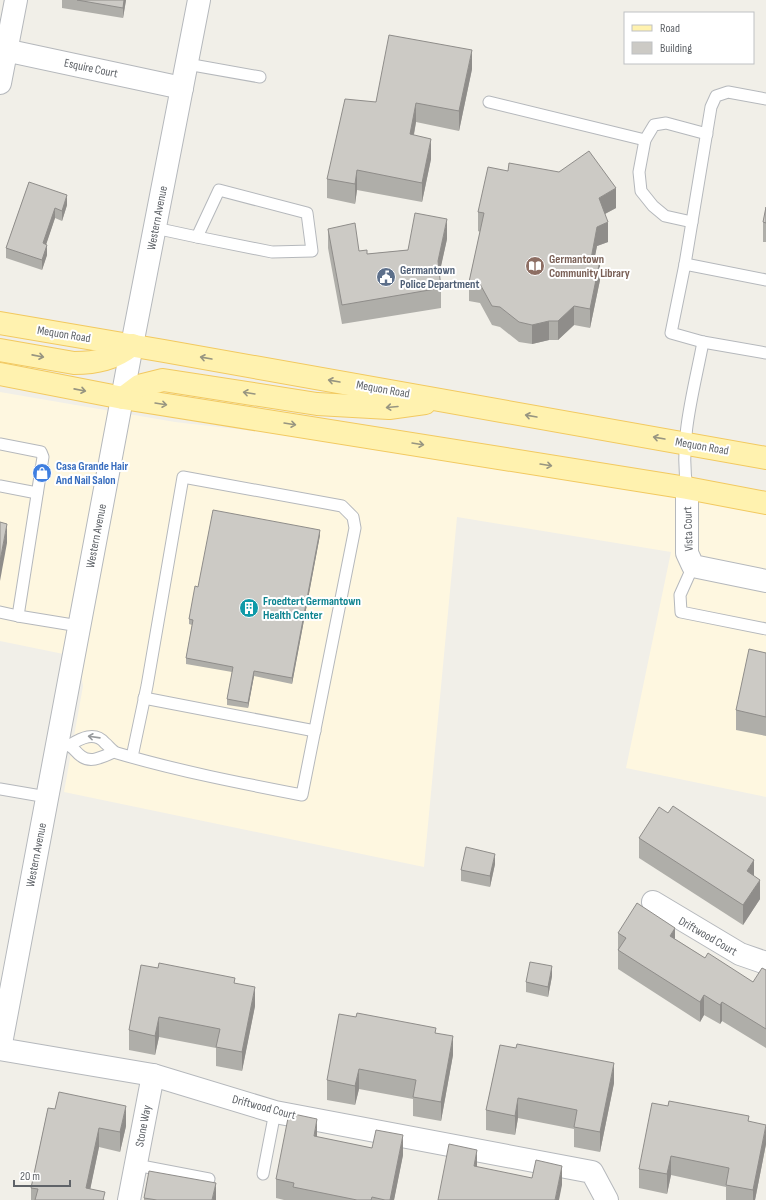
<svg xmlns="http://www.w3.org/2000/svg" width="766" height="1200" viewBox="0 0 766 1200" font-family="'Sofia Sans Condensed',sans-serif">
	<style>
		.commercial { fill: #fef7e0 }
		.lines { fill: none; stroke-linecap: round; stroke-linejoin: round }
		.lane-casing { stroke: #b5b8bc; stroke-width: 13 }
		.street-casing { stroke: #b5b8bc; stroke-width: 24 }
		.primary-casing { stroke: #f2c960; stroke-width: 24 }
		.lane { stroke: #fff; stroke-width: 11 }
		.street { stroke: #fff; stroke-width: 22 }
		.primary { stroke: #fff2af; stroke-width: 22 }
		.wall { fill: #afaea9 }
		.shaded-wall { fill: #8f8d8a }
		.building { fill: #cccac5; stroke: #8f8d8a }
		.oneway { stroke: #979581 }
		.oneway2 { stroke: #979a9d }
		.labels { text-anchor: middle; stroke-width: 4; stroke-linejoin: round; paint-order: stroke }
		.street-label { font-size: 12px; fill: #5f6368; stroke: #fff }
		.education-label { font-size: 12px; font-weight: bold; fill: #785e54; stroke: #fff; text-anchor: start }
		.service-label { font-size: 12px; font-weight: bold; fill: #4e5e75; stroke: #fff; text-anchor: start }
		.shop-label { font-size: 12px; font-weight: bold; fill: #366cbe; stroke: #fff; text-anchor: start }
		.culture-label { font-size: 12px; font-weight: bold; fill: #0d838f; stroke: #fff; text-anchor: start }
	</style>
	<rect width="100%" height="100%" fill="#f1efe8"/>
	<path class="commercial" d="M0,392L175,422L323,439L624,488L766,514V797L626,768L671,552L457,517L424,867L64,792L83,686L81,673L83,658L0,641Z"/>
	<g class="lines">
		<defs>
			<g id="lane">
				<path d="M187,64L260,77"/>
				<path d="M489,102L645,140"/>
				<path d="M219,190L307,213L312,251L272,252L197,237Z"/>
				<path d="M692,222L665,216L653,206L641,191L639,172L645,140L654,125L666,123L707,134"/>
				<path d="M155,228L197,237"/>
				<path d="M685,264L711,107L716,96L728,92L766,99"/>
				<path d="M766,280L685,264L671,333L703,342L766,353"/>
				<path d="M0,444L41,452L43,457L18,616L0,612"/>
				<path d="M0,486L37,493"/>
				<path d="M687,488C679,439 694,390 703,342"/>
				<path d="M693,566L680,595L681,612L766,629"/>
				<path d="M18,616L79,626"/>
				<path d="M144,698L315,731"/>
				<path d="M64,744C73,745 74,751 81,756C91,764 104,756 114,752"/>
				<path d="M70,745C81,738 95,731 105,743C109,746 112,751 117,753C178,771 240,783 302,795L355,528L353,517L342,506L183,477L147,686L132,757"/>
				<path d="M0,789L47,797"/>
				<path d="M136,1165L209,1179"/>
				<path d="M263,1174L275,1112"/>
			</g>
			<g id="street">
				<path d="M199,0L132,345L0,1049L153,1075L275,1112L592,1172L607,1200"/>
				<path d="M0,49L182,88"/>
				<path d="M0,83L16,0"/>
				<path d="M687,488V553L693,566L766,581"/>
				<path d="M653,902L740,954L766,963"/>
				<path d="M129,1200L153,1075"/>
			</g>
			<g id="primary">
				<path d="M0,323L164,351L766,458"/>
				<path d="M0,350L74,363C97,363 114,359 132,345"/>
				<path d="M0,374L123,398L687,488L766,503"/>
				<path d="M123,398L139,386L163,380L317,404L389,408L425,403"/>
			</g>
		</defs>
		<use href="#lane" class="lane-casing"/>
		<use href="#street" class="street-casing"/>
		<use href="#primary" class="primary-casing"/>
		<use href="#lane" class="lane"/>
		<use href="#street" class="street"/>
		<use href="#primary" class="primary"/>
	</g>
	<g class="wall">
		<path d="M62,0H126L123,18L62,8Z"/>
		<path d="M472,69L459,131L416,122L414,135L431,159L422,202L357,190L355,204L327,198V179L376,102Z"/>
		<path d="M29,182L67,205L62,221L55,218L46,244L47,255L42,270L6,258V248Z"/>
		<path d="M766,207V242H763V222Z"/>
		<path d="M616,208L605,214L608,242L597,246L594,259L600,280L590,328L574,325L558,340H549L532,344L519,342L500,327L492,325L480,303L469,301V282L480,232L478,231V212Z"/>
		<path d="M328,229L359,251L367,254L408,250L447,239L439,274L441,288V308L342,324L328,248Z"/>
		<path d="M320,535L292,684L254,676L248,708L227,705V699L232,672L186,664V658L192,625L189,624V619L198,587Z"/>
		<path d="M766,653V736L736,730V710Z"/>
		<path d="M639,838L754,876L760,899L743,925L639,858Z"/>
		<path d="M495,864L490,887L461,881V870Z"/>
		<path d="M618,933L675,939L705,958L753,982L766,970V1048L722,1021L720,1024L704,1015L700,1022L618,969Z"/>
		<path d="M552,976L548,997L526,992V982Z"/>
		<path d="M235,983L255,1006L242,1071L216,1066V1048L159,1037L155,1055L129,1050V1030Z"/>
		<path d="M436,1033L453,1055L441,1121L413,1116V1099L359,1089L355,1105L327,1100V1080Z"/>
		<path d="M500,1045L614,1083L600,1152L574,1147V1129L518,1118L515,1135L486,1130V1110Z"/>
		<path d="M48,1108L126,1126L120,1152L99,1147L90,1189L105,1200H31V1188Z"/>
		<path d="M749,1121L766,1144L755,1200H726V1187L671,1175L667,1194L639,1188V1169Z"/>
		<path d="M317,1137L403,1155L394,1200H284L276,1198V1179Z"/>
		<path d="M144,1198L216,1200H144Z"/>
	</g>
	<g class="shaded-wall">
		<path d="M124,0H126L123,18V8Z"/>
		<path d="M472,50V69L459,131V111Z"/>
		<path d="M416,103V122L410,154V134Z"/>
		<path d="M431,139V159L422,202V183Z"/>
		<path d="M357,170V190L355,204V184Z"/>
		<path d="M616,188V208L599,217V198Z"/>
		<path d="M67,195V205L62,221V211Z"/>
		<path d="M55,208V218L43,254V243Z"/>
		<path d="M447,219V239L438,280V261Z"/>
		<path d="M608,222V242L597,246L591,278V259L597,227Z"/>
		<path d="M47,245V255L42,270V260Z"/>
		<path d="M600,260V280L590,328V309Z"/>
		<path d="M574,306V325L558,340V321Z"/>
		<path d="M549,321V340L532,344V325Z"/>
		<path d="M7,524V543L0,581V561Z"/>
		<path d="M320,530V535L292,684V678Z"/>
		<path d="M254,671V676L248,708V703Z"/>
		<path d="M495,854V864L490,887V876Z"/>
		<path d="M754,860V879L747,871Z"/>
		<path d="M760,880V899L743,925V905Z"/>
		<path d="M675,928V947L670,936Z"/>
		<path d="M552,966V976L548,997V987Z"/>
		<path d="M255,987V1006L242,1071V1052Z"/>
		<path d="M704,995V1015L700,1022V1002Z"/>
		<path d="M722,1002V1021L720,1024V1005Z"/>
		<path d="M159,1017V1037L155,1055V1036Z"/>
		<path d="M453,1036V1055L441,1121V1102Z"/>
		<path d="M614,1063V1083L600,1152V1132Z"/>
		<path d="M359,1069V1089L355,1105V1086Z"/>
		<path d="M518,1098V1118L515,1135V1116Z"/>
		<path d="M126,1106V1126L120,1152V1132Z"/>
		<path d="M317,1119V1138L314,1136Z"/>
		<path d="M766,1125V1144L755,1200H753V1190Z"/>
		<path d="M99,1128V1147L88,1200L86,1188Z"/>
		<path d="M403,1135V1155L394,1200H390Z"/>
		<path d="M477,1150V1169L474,1166Z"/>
		<path d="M671,1156V1175L667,1194V1174Z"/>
		<path d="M562,1166V1185L559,1200H555Z"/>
		<path d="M216,1183V1200H212Z"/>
	</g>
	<g class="building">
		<path d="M77,0H124L123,8Z"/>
		<path d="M389,35L472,50L459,111L416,103L410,134L431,139L422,183L357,170L355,184L327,179L345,99L376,102Z"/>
		<path d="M589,151L616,188L599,198L608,222L597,227L591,259L600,260L590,309L574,306L558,321H549L532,325L519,322L500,307L492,306L480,284L469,282L484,213L478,212L488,167L508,171L509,163L559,172Z"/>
		<path d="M29,182L67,195L62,211L55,208L43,243L47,245L42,260L6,248Z"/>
		<path d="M766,207V223L763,222Z"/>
		<path d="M415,213L447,219L438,261L441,288L342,305L328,229L355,223L359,251L367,250V254L408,250Z"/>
		<path d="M213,510L320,530L292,678L254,671L248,703L227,699L233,667L186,658L193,620L189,619L195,586L198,587Z"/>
		<path d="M0,522L7,524L0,561Z"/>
		<path d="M749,649L766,653V717L736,710Z"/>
		<path d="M673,806L754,860L747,871L760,880L743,905L639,838L659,807L668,813Z"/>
		<path d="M466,847L495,854L490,876L461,870Z"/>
		<path d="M637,903L675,928L670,936L705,958L708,953L753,982L762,968L766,970V1029L722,1002L720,1005L704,995L700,1002L618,950L626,938L618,933Z"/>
		<path d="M530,962L552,966L548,987L526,982Z"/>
		<path d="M159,963L235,978L234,983L255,987L242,1052L216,1047L220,1029L159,1017L155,1036L129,1030L141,965L158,968Z"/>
		<path d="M357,1013L436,1028L435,1033L453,1036L441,1102L413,1097L416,1080L359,1069L355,1086L327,1080L339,1014L356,1017Z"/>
		<path d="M517,1044L614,1063L600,1132L574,1127L577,1110L518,1098L515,1116L486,1110L500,1045L516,1048Z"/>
		<path d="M59,1092L126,1106L120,1132L99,1128L86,1188L105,1192L103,1200H35L38,1189L31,1188L48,1108L55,1109Z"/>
		<path d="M669,1101L749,1116L748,1121L766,1125L753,1190L726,1185L729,1168L671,1156L667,1174L639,1169L652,1103L668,1106Z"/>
		<path d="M289,1113L317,1119L314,1136L372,1148L376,1130L403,1135L390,1200H385L372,1197L371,1200H357L293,1187L294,1183L276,1179Z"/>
		<path d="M449,1144L477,1150L474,1166L532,1178L536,1160L562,1166L555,1200H438Z"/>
		<path d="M149,1171L216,1183L212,1200H157L144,1198Z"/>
	</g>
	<defs><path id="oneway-shaft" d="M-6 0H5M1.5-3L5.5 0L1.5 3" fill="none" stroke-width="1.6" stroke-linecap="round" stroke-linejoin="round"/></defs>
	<g class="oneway">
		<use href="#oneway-shaft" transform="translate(38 356) rotate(11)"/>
		<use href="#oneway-shaft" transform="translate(206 358) rotate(-170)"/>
		<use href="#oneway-shaft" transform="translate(334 381) rotate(-170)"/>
		<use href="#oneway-shaft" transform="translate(80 390) rotate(11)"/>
		<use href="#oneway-shaft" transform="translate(249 393) rotate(-171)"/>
		<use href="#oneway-shaft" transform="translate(161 404) rotate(9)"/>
		<use href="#oneway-shaft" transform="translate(392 407) rotate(175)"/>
		<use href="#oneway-shaft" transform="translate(531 416) rotate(-170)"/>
		<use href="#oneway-shaft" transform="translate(290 424) rotate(9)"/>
		<use href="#oneway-shaft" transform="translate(659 438) rotate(-170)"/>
		<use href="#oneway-shaft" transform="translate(418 444) rotate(9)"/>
		<use href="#oneway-shaft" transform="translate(546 465) rotate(9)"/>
	</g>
	<use class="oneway2" href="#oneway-shaft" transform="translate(94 737) rotate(-172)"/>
	<defs>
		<symbol id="library-disc" viewBox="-11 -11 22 22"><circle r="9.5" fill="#8d6e63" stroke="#fff"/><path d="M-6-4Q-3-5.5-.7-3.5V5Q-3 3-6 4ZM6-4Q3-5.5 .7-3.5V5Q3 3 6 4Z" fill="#fff"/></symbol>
		<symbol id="civic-disc" viewBox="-11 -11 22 22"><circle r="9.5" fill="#5c6f8a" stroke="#fff"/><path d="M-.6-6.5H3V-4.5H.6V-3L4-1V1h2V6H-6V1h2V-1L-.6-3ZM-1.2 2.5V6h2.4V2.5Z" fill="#fff"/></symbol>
		<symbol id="shop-disc" viewBox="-11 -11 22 22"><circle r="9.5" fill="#3f7fe0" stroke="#fff"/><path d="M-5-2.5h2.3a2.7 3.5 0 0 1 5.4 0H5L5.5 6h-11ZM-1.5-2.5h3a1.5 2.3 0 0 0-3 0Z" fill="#fff"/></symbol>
		<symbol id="building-disc" viewBox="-11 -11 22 22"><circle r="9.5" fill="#0f9aa8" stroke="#fff"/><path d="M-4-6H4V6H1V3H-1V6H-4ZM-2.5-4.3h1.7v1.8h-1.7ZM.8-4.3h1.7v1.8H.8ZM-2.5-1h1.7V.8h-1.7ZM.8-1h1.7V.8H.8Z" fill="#fff"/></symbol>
	</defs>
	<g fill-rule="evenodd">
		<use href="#library-disc" x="524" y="255" width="22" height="22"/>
		<use href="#civic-disc" x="375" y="266" width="22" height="22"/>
		<use href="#shop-disc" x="31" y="462" width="22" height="22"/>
		<use href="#building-disc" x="238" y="597" width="22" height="22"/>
	</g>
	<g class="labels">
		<g class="street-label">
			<text transform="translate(91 68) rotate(12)" y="4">Esquire Court</text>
			<text transform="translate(157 218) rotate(-79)" y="4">Western Avenue</text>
			<text transform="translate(64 334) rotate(9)" y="4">Mequon Road</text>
			<text transform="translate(383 389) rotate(10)" y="4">Mequon Road</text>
			<text transform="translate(702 446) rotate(10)" y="4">Mequon Road</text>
			<text transform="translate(688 529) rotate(-92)" y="4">Vista Court</text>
			<text transform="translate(96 536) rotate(-79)" y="4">Western Avenue</text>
			<text transform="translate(36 855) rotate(-79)" y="4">Western Avenue</text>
			<text transform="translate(708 936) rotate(30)" y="4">Driftwood Court</text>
			<text transform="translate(264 1107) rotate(15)" y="4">Driftwood Court</text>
			<text transform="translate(143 1126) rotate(-79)" y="4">Stone Way</text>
		</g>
		<g class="education-label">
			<text x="549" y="263">Germantown<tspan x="549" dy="14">Community Library</tspan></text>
		</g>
		<g class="service-label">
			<text x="400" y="274">Germantown<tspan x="400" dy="14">Police Department</tspan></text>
		</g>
		<g class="shop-label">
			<text x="56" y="470">Casa Grande Hair<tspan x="56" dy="14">And Nail Salon</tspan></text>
		</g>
		<g class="culture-label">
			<text x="263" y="605">Froedtert Germantown<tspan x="263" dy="14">Health Center</tspan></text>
		</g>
	</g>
	<rect x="624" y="12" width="130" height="52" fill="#ffffff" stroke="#bfc1c3"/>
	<rect x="632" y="25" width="20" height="6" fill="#fff2af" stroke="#bfc1c3"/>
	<text x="660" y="32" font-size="12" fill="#5f6368">Road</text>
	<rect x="632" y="42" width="20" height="12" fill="#cccac5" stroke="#bfc1c3"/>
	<text x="660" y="52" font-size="12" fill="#5f6368">Building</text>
	<path d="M14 1180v6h56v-6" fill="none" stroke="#5f6368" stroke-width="2"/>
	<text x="20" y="1180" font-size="12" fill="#5f6368" stroke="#ffffff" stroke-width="3" paint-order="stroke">20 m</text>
</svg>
